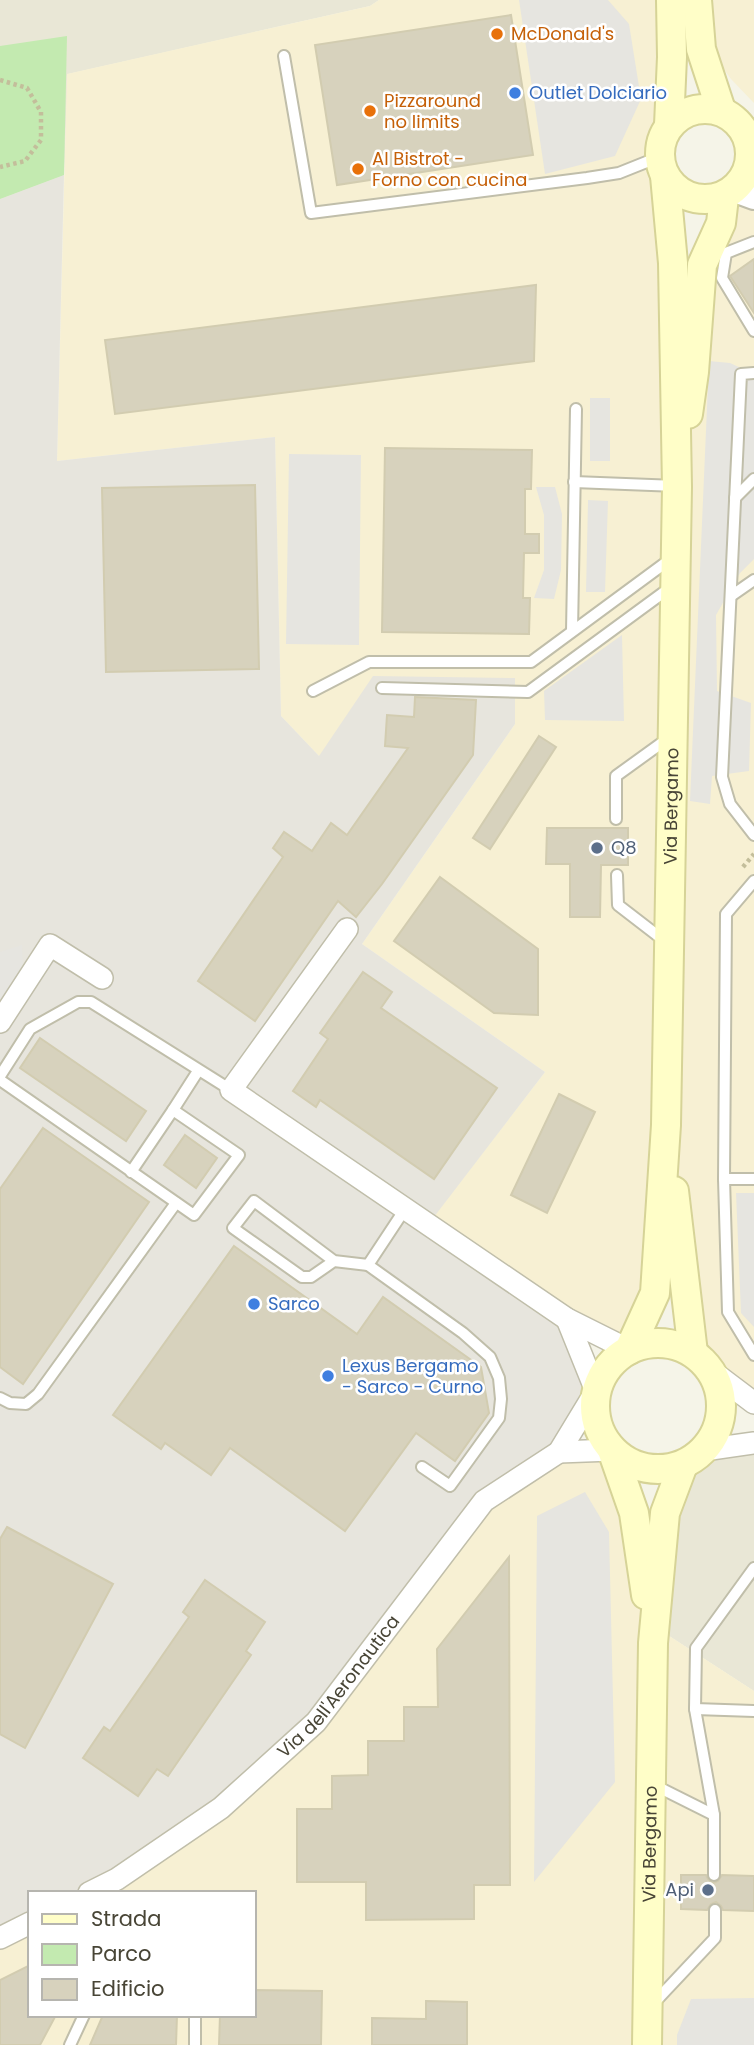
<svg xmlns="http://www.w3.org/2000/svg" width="754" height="2045" viewBox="0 0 754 2045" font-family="Poppins,sans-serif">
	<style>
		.residential { fill: #e9e7d6 }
		.commercial { fill: #f7f0d3 }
		.industrial { fill: #e7e5dd }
		.green { fill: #c3eab0 }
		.parking { fill: #e6e5e0 }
		.building { fill: #d7d2bd; stroke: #d2ccb0; stroke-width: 2 }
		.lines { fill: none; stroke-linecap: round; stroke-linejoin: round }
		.service-casing { stroke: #c0beaa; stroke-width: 14 }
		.minor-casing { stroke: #c0beaa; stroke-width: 24 }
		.tertiary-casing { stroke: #c0beaa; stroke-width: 28 }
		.secondary-casing { stroke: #d6d397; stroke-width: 32 }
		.path { stroke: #c3be9b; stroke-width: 4.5; stroke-dasharray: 3.5 3.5; stroke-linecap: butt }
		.service { stroke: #fff; stroke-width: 10 }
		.minor { stroke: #fff; stroke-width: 21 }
		.tertiary { stroke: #fff; stroke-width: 24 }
		.secondary { stroke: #fffec8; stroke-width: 28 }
		.food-dot { fill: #e8710a; stroke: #fff; stroke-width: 2.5 }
		.shop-dot { fill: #3f7fe0; stroke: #fff; stroke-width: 2.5 }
		.service-dot { fill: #5c6f8a; stroke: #fff; stroke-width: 2.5 }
		.labels { text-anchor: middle; stroke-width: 5; stroke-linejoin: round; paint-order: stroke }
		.food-label { font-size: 18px; fill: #c56008; stroke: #fff; text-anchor: start }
		.shop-label { font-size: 18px; fill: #366cbe; stroke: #fff; text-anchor: start }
		.street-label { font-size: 18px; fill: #484536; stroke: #fff }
		.service-label { font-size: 18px; fill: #4e5e75; stroke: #fff; text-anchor: start }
	</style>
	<rect width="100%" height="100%" fill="#f5f4e8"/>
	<g class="residential">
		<path d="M0,0H379L370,6L68,74L64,175L0,199Z"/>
		<path d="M754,1449V1691L660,1630L686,1468L705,1455Z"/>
	</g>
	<g class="commercial">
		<path d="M379,0H656L662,12L658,118L650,144L663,264L668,496L657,1125L644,1289L624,1336L571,1310L434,1216L545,1072L362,944L515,724L319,756L281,716L275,437L57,461L67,74L370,6Z"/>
		<path d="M712,0H754V103L731,79L712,53Z"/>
		<path d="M745,203L754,205V1397L699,1350L672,1125L683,489L700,375L707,267L733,210Z"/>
		<path d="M608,1455L630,1521L647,1644L641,2045H0V1946L30,1930V2015H254V1893H102L488,1505L557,1460Z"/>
		<path d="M660,1630L754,1691V2045H653Z"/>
	</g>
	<path class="industrial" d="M64,175L57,461L275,437L281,716L319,756L373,676L515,678V724L362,944L545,1072L424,1230L562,1324L585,1389L552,1445L477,1493L312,1715L216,1799L114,1872L74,1893H30V1916L0,1931V199Z"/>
	<path class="green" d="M67,36L64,175L0,199V46Z"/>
	<g class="parking">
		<path d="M519,0H608L629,24L641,99L615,156L545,174Z"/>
		<path d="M709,361L730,363L754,374V559L740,573L716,615L717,691L751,703L749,771L712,776L710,804L690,801Z"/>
		<rect x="590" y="398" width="20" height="63"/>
		<path d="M289,454L361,455L359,645L286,644Z"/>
		<path d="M536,487H555L562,514L561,570L554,599L534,598L544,570V515Z"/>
		<path d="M588,500L608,501L605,592H586Z"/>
		<path d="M622,635L624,721L545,720L544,691Z"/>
		<path d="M22,945L23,966L0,1000V952Z"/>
		<path d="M736,1193H754V1327L741,1313Z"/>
		<path d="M585,1492L609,1532L615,1782L534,1882L537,1516Z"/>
		<path d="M754,1998V2045H677V2035L691,1999Z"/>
	</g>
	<g class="building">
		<path d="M511,15L533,155L337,185L315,45Z"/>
		<path d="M754,259V313L730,276Z"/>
		<path d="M536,285L534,361L115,414L105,340Z"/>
		<path d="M385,448L532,450L531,489H525V534H539V553H524L523,598H530L529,634L382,632Z"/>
		<path d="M255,485L259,669L106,672L102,488Z"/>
		<path d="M415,697L476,700L473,755L382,884L356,917L338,901L255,1021L198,981L283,857L273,848L284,832L312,851L331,823L347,835L408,748L385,746L387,715L414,717Z"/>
		<path d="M539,736L556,747L490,849L473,838Z"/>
		<path d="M547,828H628V865H601L600,917H570V864H546Z"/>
		<path d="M440,877L538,949V1015L494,1013L394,941Z"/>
		<path d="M363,972L392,992L381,1008L497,1088L434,1179L320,1100L316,1107L293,1091L328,1039L320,1033Z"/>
		<path d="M40,1038L146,1111L126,1141L20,1068Z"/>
		<path d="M559,1094L595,1112L547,1213L511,1195Z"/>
		<path d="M43,1128L149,1202L23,1384L0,1367V1189Z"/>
		<path d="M185,1135L217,1158L196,1188L164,1165Z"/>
		<path d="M234,1246L357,1334L383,1297L481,1367L489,1413L455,1461L416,1433L345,1531L230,1448L211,1475L165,1443L161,1449L113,1415Z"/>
		<path d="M7,1527L113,1584L25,1748L0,1734V1539Z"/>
		<path d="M509,1557L510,1885H474V1919L366,1920V1882H297V1809H332V1776L368,1775V1741H404V1707H438L437,1649Z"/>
		<path d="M205,1580L265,1622L246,1651L251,1655L168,1776L157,1769L138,1796L83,1758L104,1727L110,1731L189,1617L183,1612Z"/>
		<path d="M681,1875H706L708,1879L713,1883L718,1881L722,1875L754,1876V1911L723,1910L721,1906L716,1902L711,1904L707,1910L681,1909Z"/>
		<path d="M30,1965V2015H56L40,2045H0V1980Z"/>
		<path d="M254,1990L322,1991L321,2045H219L220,2015H254Z"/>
		<path d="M426,2001L467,2002V2045H372V2018L426,2019Z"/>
		<path d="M103,2015H177L176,2045H90Z"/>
	</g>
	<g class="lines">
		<defs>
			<g id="service">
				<path d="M284,56L311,213L587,178L619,173L659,157"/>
				<path d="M754,242L726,253L722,278L754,331"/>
				<path d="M754,373L741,374L722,777L730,804L754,835"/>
				<path d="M574,482L677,486"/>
				<path d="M735,498L754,479"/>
				<path d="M731,596L754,580"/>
				<path d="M572,631L576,409"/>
				<path d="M382,688L528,692L671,587"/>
				<path d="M313,691L369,662H531L672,558"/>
				<path d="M616,819V776L670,737"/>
				<path d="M617,875L618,905L666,942"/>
				<path d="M754,881L726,914L724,1179L728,1312L754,1355"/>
				<path d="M0,1076L30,1029L78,1002H91L231,1090"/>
				<path d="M0,1080L194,1215L239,1155L173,1110L198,1071"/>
				<path d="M131,1172L173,1110"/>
				<path d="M724,1179H754"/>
				<path d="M405,1209L368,1265L463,1333L490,1357L499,1378L501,1399L499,1418L450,1486L422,1467"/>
				<path d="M334,1261L311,1277H302L233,1228L254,1201L334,1261L368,1265"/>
				<path d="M0,1398L10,1403L26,1404L38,1394L176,1203"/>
				<path d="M695,1709L754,1711"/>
				<path d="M654,1785L714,1815V1875"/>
				<path d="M714,1815L695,1709L696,1648L754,1568"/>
				<path d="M652,2005L715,1938V1910"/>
				<path d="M195,2015V2045"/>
				<path d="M70,2045L84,2015"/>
			</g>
			<g id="minor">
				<path d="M347,929L231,1090L567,1319L629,1350"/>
				<path d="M0,1022L50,945L102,978"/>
				<path d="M709,1369L754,1403"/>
				<path d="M704,1450L754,1443"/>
				<path d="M559,1452L612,1450"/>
				<path id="s1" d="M89,1893L117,1879L221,1808L316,1722L484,1501L559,1452L596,1391L567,1319"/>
				<path d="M0,1938L30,1923"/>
			</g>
			<g id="tertiary">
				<path d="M750,141L754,145"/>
				<path d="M735,190L754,197"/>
			</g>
			<g id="secondary">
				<path d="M697,0L701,49L721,110"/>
				<circle cx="705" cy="154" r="45"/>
				<path d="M669,125L672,57L671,0"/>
				<path d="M688,414L694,372L702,265L721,223L724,197"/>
				<path d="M674,1191L693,1353"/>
				<circle cx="658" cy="1406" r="63"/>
				<path id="s2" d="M629,1350L655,1293L666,1125L677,487L673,263L665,176"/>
				<path d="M612,1450L634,1513L646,1595"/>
				<path id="s3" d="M647,2045L653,1643L665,1513L683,1465"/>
			</g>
		</defs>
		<use href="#service" class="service-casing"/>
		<use href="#minor" class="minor-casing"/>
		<use href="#tertiary" class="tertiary-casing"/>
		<use href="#secondary" class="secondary-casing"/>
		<g class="path">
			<path d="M0,80L27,88L41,112V140L25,161L0,167"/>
			<path d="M743,867L754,854"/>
		</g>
		<use href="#service" class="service"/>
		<use href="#minor" class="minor"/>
		<use href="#tertiary" class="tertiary"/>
		<use href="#secondary" class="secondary"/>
	</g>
	<g class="food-dot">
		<circle cx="497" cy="34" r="7"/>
		<circle cx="370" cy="111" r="7"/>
		<circle cx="358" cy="169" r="7"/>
	</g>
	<g class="shop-dot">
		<circle cx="515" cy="93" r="7"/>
		<circle cx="254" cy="1304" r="7"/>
		<circle cx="328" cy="1376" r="7"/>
	</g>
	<g class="service-dot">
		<circle cx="597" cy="848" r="7"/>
		<circle cx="708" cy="1890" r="7"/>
	</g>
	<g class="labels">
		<g class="food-label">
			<text x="511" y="40">McDonald's</text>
			<text x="384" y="107">Pizzaround<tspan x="384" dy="21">no limits</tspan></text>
			<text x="372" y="165">Al Bistrot -<tspan x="372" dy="21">Forno con cucina</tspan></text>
		</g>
		<g class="shop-label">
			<text x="529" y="99">Outlet Dolciario</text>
			<text x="268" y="1310">Sarco</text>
			<text x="342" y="1372">Lexus Bergamo<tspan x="342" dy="21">- Sarco - Curno</tspan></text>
		</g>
		<g class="street-label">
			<text dy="6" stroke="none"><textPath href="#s2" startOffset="550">Via Bergamo</textPath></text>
			<text dy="6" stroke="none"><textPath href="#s1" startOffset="327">Via dell'Aeronautica</textPath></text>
			<text dy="6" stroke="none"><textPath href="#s3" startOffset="201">Via Bergamo</textPath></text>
		</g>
		<g class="service-label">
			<text x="611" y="854">Q8</text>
			<text x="694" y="1896" text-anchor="end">Api</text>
		</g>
	</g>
	<rect x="28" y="1891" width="228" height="126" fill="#ffffff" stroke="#b6b5af" stroke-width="2"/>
	<rect x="42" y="1914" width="35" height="10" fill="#fffec8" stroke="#b6b5af" stroke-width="2"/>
	<text x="91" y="1926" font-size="21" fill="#484536">Strada</text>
	<rect x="42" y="1944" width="35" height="21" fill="#c3eab0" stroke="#b6b5af" stroke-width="2"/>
	<text x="91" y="1961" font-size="21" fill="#484536">Parco</text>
	<rect x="42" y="1979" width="35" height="21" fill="#d7d2bd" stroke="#b6b5af" stroke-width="2"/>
	<text x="91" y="1996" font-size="21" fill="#484536">Edificio</text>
</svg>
